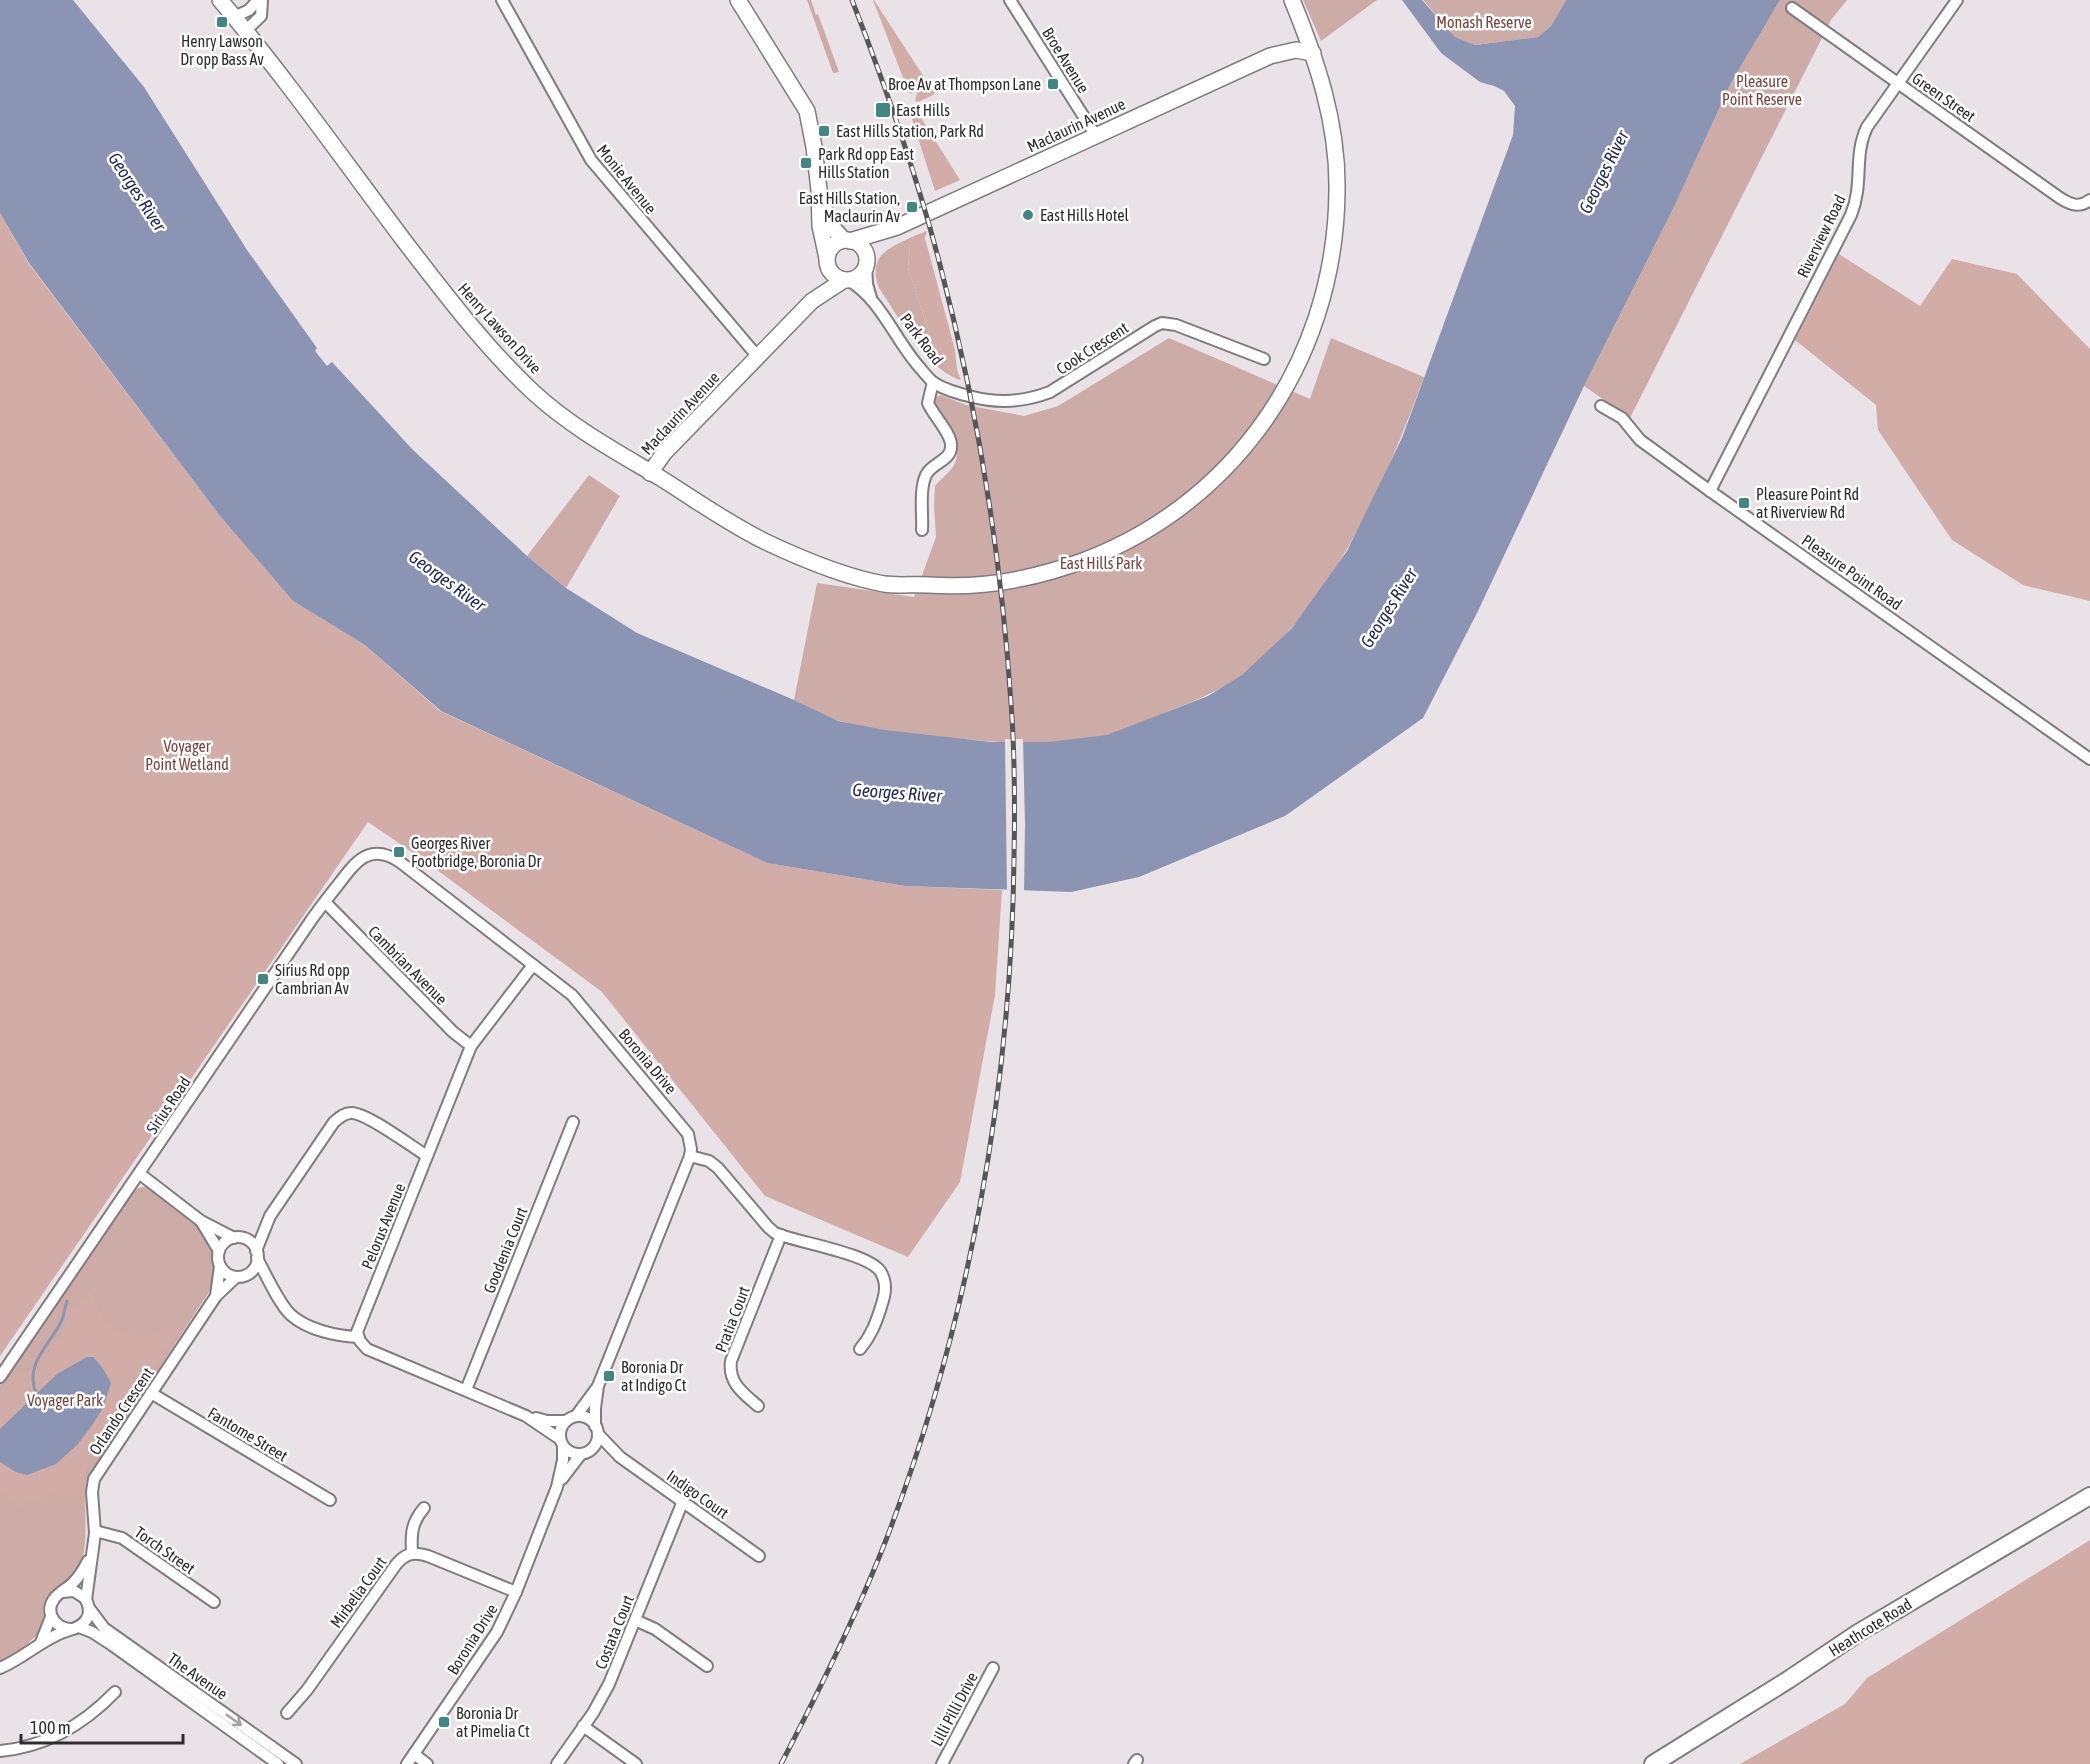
<svg xmlns="http://www.w3.org/2000/svg" width="2090" height="1764" viewBox="0 0 2090 1764" font-family="'Asap Condensed',sans-serif">
	<style>
		.green { fill: #cdaca7 }
		.forest { fill: #d2aca6 }
		.water { fill: #8b94b2 }
		.pier { fill: #e9e3e8 }
		.lines { fill: none; stroke-linecap: round; stroke-linejoin: round }
		.stream { stroke: #8b94b2; stroke-width: 3 }
		.street-casing { stroke: #807b7f; stroke-width: 14 }
		.secondary-casing { stroke: #807b7f; stroke-width: 18 }
		.primary-casing { stroke: #807b7f; stroke-width: 20 }
		.street { stroke: #fff; stroke-width: 10 }
		.secondary { stroke: #fff; stroke-width: 15 }
		.primary { stroke: #fff; stroke-width: 16 }
		.rail-casing { stroke: #585557; stroke-width: 5 }
		.rail { stroke: #fff; stroke-width: 3; stroke-dasharray: 9; stroke-linecap: butt }
		.oneway { stroke: #a1a0a1 }
		.poi-dot { fill: #40877f; stroke: #fff; stroke-width: 2 }
		.labels { text-anchor: middle; stroke-width: 5; stroke-linejoin: round; paint-order: stroke }
		.park-label { font-size: 16px; fill: #7a443e; stroke: #fff }
		.poi-label { font-size: 16px; fill: #2e2c2e; stroke: #fff; text-anchor: start }
		.street-label { font-size: 16px; fill: #2e2c2e; stroke: #fff }
		.water-label { font-size: 18px; font-style: italic; fill: #232c56; stroke: #fff }
	</style>
	<rect width="100%" height="100%" fill="#e9e3e8"/>
	<g class="green">
		<path d="M807,0H811L816,15L818,14L839,72L833,73Z"/>
		<path d="M1303,0H1377L1321,41Z"/>
		<path d="M1423,0H1566L1551,26L1538,37L1475,45L1455,37Z"/>
		<path d="M1780,0H1847L1831,20L1630,418L1584,386L1673,209L1731,83Z"/>
		<path d="M914,236L910,245L908,268L932,342L940,358L957,379C920,362 901,320 879,288C867,255 889,248 914,236Z"/>
		<path d="M1169,338L1310,399L1331,338L1424,377C1386,481 1332,606 1242,675C1220,691 1194,701 1169,711C1149,720 1127,732 1105,736C1063,744 1017,744 974,740C930,737 883,733 840,721C824,717 809,707 794,700L817,583L914,597L936,537L934,506L935,486C940,480 951,471 954,465C965,443 945,422 934,404L936,397L941,395L966,405L1024,416L1058,406Z"/>
		<path d="M589,475L620,496L566,588L527,556Z"/>
		<path d="M148,1186C173,1205 210,1227 215,1262C216,1270 212,1281 211,1289L87,1479C82,1507 90,1536 81,1564L43,1629L19,1652L0,1661V1385L129,1196L138,1188Z"/>
	</g>
	<g class="forest">
		<path d="M873,0H874L935,94L918,102L915,101L917,93L913,91L912,94L909,93Z"/>
		<path d="M918,113L960,180L935,191L911,116Z"/>
		<path d="M0,213L29,264L220,516L293,601L365,645L440,711L767,863L905,886L1002,890L995,995L960,1182L908,1257L765,1196L602,992L429,864L368,822L0,1356Z"/>
		<path d="M927,231L925,238L955,350L957,370L961,380L957,379L940,358L932,342L908,268L910,245L914,236Z"/>
		<path d="M1839,254L1920,306L1952,259L2017,274L2090,349V601L2023,585L1952,540L1878,430L1876,405L1795,340Z"/>
		<path d="M93,1289C95,1319 120,1339 150,1334C161,1333 170,1326 182,1327L86,1468L79,1497L60,1493L19,1506L0,1492V1462L16,1472L87,1357L57,1374L0,1429V1393L13,1375L35,1369L65,1330L71,1311Z"/>
		<path d="M2090,1540V1764H1740L1845,1704L1867,1678Z"/>
	</g>
	<g class="water">
		<path d="M0,0H73L144,87L247,250L317,348L315,351L327,366L332,362L413,450L527,556L566,588L637,633L794,700L838,721L885,730L991,742H1048L1107,735L1208,696L1242,675L1292,628L1347,551L1402,438L1513,135L1515,106L1504,91L1494,86L1480,82L1441,53L1402,0H1422L1455,37L1475,45L1538,37L1551,26L1566,0H1780L1731,83L1673,209L1584,386L1477,613L1423,718L1285,816L1139,877L1071,892L905,886L767,863L441,711L365,645L293,601L220,516L29,263L0,213Z"/>
		<path d="M87,1357H93C101,1365 106,1373 111,1383L103,1408L91,1427L77,1445L56,1464L27,1475L16,1472L0,1462V1429L57,1374Z"/>
	</g>
	<path class="pier" d="M1005,739H1023L1025,824L1024,894L1007,893Z"/>
	<g class="lines">
		<path class="stream" d="M36,1393C24,1364 50,1345 62,1320C64,1314 65,1307 67,1301"/>
		<defs>
			<g id="street">
				<path d="M502,0L591,160L758,357"/>
				<path d="M1010,0L1096,136"/>
				<path d="M1792,8L2060,198C2071,205 2080,208 2090,200"/>
				<path d="M234,17L249,10L258,0"/>
				<path d="M245,31L261,16L262,0"/>
				<path d="M866,265L867,284L871,298"/>
				<path d="M848,280C882,300 895,341 921,369C925,374 929,379 934,383C945,390 960,394 973,397C1000,404 1024,402 1050,392L1155,326L1162,323L1176,325L1264,359"/>
				<path d="M1601,406L1622,418L1640,440L1710,491L2090,759"/>
				<path d="M1710,491L1851,215C1864,183 1853,156 1867,127L1957,0"/>
				<path d="M922,530C923,514 919,490 926,475C932,462 953,461 951,444C950,432 933,415 928,403L933,382"/>
				<path d="M325,902L453,1032L471,1046"/>
				<path d="M533,965L471,1046L357,1332L360,1341L367,1349L526,1416L560,1439"/>
				<path d="M690,1156L709,1161L718,1168L768,1227L775,1233C799,1243 867,1253 880,1271C888,1283 885,1295 881,1307C876,1323 871,1336 860,1349"/>
				<path d="M140,1174L201,1221L234,1238"/>
				<path d="M201,1221L219,1251"/>
				<circle cx="238" cy="1257" r="20"/>
				<path d="M256,1251L270,1216L334,1122C339,1118 344,1113 351,1113C366,1112 412,1147 427,1156"/>
				<path d="M257,1258C265,1273 279,1304 291,1315C308,1330 336,1336 358,1337"/>
				<path d="M216,1296L220,1266"/>
				<path d="M0,1377L312,919C320,908 329,896 338,885C356,861 370,842 400,862L572,995L688,1134L691,1149L690,1156L598,1386L595,1408V1426"/>
				<path d="M466,1390L573,1122"/>
				<path d="M151,1393L330,1500"/>
				<path d="M758,1406C743,1393 728,1383 731,1361L781,1235"/>
				<circle cx="579" cy="1435" r="19"/>
				<path d="M576,1416L596,1389"/>
				<path d="M536,1418L547,1421H566"/>
				<path d="M598,1434L620,1457L759,1556"/>
				<path d="M562,1479L581,1454"/>
				<path d="M95,1531L122,1538L214,1602"/>
				<path d="M412,1553C411,1535 411,1523 424,1508"/>
				<path d="M86,1600L95,1533L92,1492L94,1479L216,1296L236,1277"/>
				<path d="M89,1608L104,1628L296,1764"/>
				<path d="M635,1620L655,1629L707,1666"/>
				<path d="M79,1627L92,1632L112,1645L278,1764"/>
				<path d="M70,1629C56,1628 44,1613 54,1599C58,1593 66,1589 72,1584C79,1577 84,1569 88,1561"/>
				<path d="M41,1642L51,1617"/>
				<path d="M0,1668C22,1659 39,1642 61,1633C70,1629 80,1629 86,1620C91,1613 89,1605 85,1598L74,1591L62,1592"/>
				<path d="M287,1713L307,1690L395,1566C404,1554 413,1551 428,1556L516,1592"/>
				<path d="M583,1726L636,1764"/>
				<path d="M0,1751C45,1747 84,1724 115,1692"/>
				<path d="M414,1754L427,1764"/>
				<path d="M407,1764L497,1632L516,1592L557,1487L563,1460V1446"/>
				<path d="M557,1764L593,1713L609,1684L683,1501"/>
				<path d="M942,1764L993,1668"/>
				<path d="M1134,1764L1137,1760"/>
			</g>
			<g id="secondary">
				<path d="M220,0C285,77 344,161 405,242C445,294 485,347 533,392C571,427 615,451 659,477C694,499 729,524 766,542C802,559 845,577 884,584C899,586 913,584 929,585C972,588 1011,583 1052,571C1224,522 1336,368 1337,190C1338,123 1317,61 1292,0"/>
				<path d="M738,0L807,111L814,147L819,190L820,226L827,258"/>
				<path d="M824,208L830,225L844,240"/>
				<circle cx="847" cy="260" r="20"/>
				<path d="M850,241L897,227L1270,56L1296,50L1313,53"/>
				<path d="M650,473L664,453L812,301L844,280"/>
			</g>
			<path id="primary" d="M1653,1764L1788,1680L1858,1633L2090,1496"/>
		</defs>
		<use href="#street" class="street-casing"/>
		<use href="#secondary" class="secondary-casing"/>
		<use href="#primary" class="primary-casing"/>
		<use href="#street" class="street"/>
		<use href="#secondary" class="secondary"/>
		<use href="#primary" class="primary"/>
		<defs>
			<path id="rail" d="M781,1764C819,1691 856,1617 886,1540C969,1324 1011,1090 1014,859C1015,807 1015,755 1011,703C1001,554 977,405 939,261C916,172 885,85 852,0"/>
		</defs>
		<use href="#rail" class="rail-casing"/>
		<use href="#rail" class="rail"/>
	</g>
	<defs><path id="oneway-shaft" d="M-6 0H5M1.5-3L5.5 0L1.5 3" fill="none" stroke-width="1.6" stroke-linecap="round" stroke-linejoin="round" transform="scale(1.5)"/></defs>
	<use class="oneway" href="#oneway-shaft" transform="translate(234 1720) rotate(35)"/>
	<g class="poi-dot">
		<rect x="216" y="16" width="12" height="12" rx="3"/>
		<rect x="1047" y="78" width="12" height="12" rx="3"/>
		<rect x="875" y="102" width="16" height="16" rx="3"/>
		<rect x="818" y="125" width="12" height="12" rx="3"/>
		<rect x="800" y="157" width="12" height="12" rx="3"/>
		<rect x="906" y="201" width="12" height="12" rx="3"/>
		<circle cx="1028" cy="215" r="6"/>
		<rect x="1738" y="497" width="12" height="12" rx="3"/>
		<rect x="393" y="846" width="12" height="12" rx="3"/>
		<rect x="257" y="973" width="12" height="12" rx="3"/>
		<rect x="603" y="1370" width="12" height="12" rx="3"/>
		<rect x="438" y="1716" width="12" height="12" rx="3"/>
	</g>
	<g class="labels">
		<g class="park-label">
			<text x="1484" y="28">Monash Reserve</text>
			<text x="1762" y="87">Pleasure<tspan x="1762" dy="18">Point Reserve</tspan></text>
			<text x="1101" y="569">East Hills Park</text>
			<text x="187" y="752">Voyager<tspan x="187" dy="18">Point Wetland</tspan></text>
			<text x="65" y="1406">Voyager Park</text>
		</g>
		<g class="poi-label">
			<text x="222" y="47" text-anchor="middle">Henry Lawson<tspan x="222" dy="18">Dr opp Bass Av</tspan></text>
			<text x="1041" y="90" text-anchor="end">Broe Av at Thompson Lane</text>
			<text x="896" y="116">East Hills</text>
			<text x="836" y="137">East Hills Station, Park Rd</text>
			<text x="818" y="160">Park Rd opp East<tspan x="818" dy="18">Hills Station</tspan></text>
			<text x="900" y="204" text-anchor="end">East Hills Station,<tspan x="900" dy="18">Maclaurin Av</tspan></text>
			<text x="1040" y="221">East Hills Hotel</text>
			<text x="1756" y="500">Pleasure Point Rd<tspan x="1756" dy="18">at Riverview Rd</tspan></text>
			<text x="411" y="849">Georges River<tspan x="411" dy="18">Footbridge, Boronia Dr</tspan></text>
			<text x="275" y="976">Sirius Rd opp<tspan x="275" dy="18">Cambrian Av</tspan></text>
			<text x="621" y="1373">Boronia Dr<tspan x="621" dy="18">at Indigo Ct</tspan></text>
			<text x="456" y="1719">Boronia Dr<tspan x="456" dy="18">at Pimelia Ct</tspan></text>
		</g>
		<g class="street-label">
			<text transform="translate(1066 60) rotate(58)" y="6">Broe Avenue</text>
			<text transform="translate(1944 97) rotate(35)" y="6">Green Street</text>
			<text transform="translate(1076 125) rotate(-25)" y="6">Maclaurin Avenue</text>
			<text transform="translate(627 179) rotate(51)" y="6">Monie Avenue</text>
			<text transform="translate(1821 236) rotate(-64)" y="6">Riverview Road</text>
			<text transform="translate(500 328) rotate(48)" y="6">Henry Lawson Drive</text>
			<text transform="translate(922 339) rotate(53)" y="6">Park Road</text>
			<text transform="translate(1092 348) rotate(-33)" y="6">Cook Crescent</text>
			<text transform="translate(680 413) rotate(-47)" y="6">Maclaurin Avenue</text>
			<text transform="translate(1852 572) rotate(35)" y="6">Pleasure Point Road</text>
			<text transform="translate(408 965) rotate(45)" y="6">Cambrian Avenue</text>
			<text transform="translate(648 1061) rotate(50)" y="6">Boronia Drive</text>
			<text transform="translate(168 1105) rotate(-56)" y="6">Sirius Road</text>
			<text transform="translate(383 1226) rotate(-68)" y="6">Pelorus Avenue</text>
			<text transform="translate(505 1250) rotate(-68)" y="6">Goodenia Court</text>
			<text transform="translate(732 1319) rotate(-69)" y="6">Pratia Court</text>
			<text transform="translate(121 1411) rotate(-56)" y="6">Orlando Crescent</text>
			<text transform="translate(248 1434) rotate(31)" y="6">Fantome Street</text>
			<text transform="translate(698 1494) rotate(35)" y="6">Indigo Court</text>
			<text transform="translate(165 1550) rotate(35)" y="6">Torch Street</text>
			<text transform="translate(358 1592) rotate(-54)" y="6">Mirbelia Court</text>
			<text transform="translate(1870 1627) rotate(-32)" y="6">Heathcote Road</text>
			<text transform="translate(614 1632) rotate(-68)" y="6">Costata Court</text>
			<text transform="translate(472 1639) rotate(-58)" y="6">Boronia Drive</text>
			<text transform="translate(198 1676) rotate(35)" y="6">The Avenue</text>
			<text transform="translate(954 1709) rotate(-62)" y="6">Lilli Pilli Drive</text>
		</g>
		<g class="water-label">
			<text transform="translate(1604 172) rotate(-64)" y="6">Georges River</text>
			<text transform="translate(137 192) rotate(57)" y="6">Georges River</text>
			<text transform="translate(447 581) rotate(36)" y="6">Georges River</text>
			<text transform="translate(1389 608) rotate(-58)" y="6">Georges River</text>
			<text transform="translate(897 793) rotate(4)" y="6">Georges River</text>
		</g>
	</g>
	<path d="M21 1734v9h162v-9" fill="none" stroke="#2e2c2e" stroke-width="3"/>
	<text x="30" y="1734" font-size="18" fill="#2e2c2e" stroke="#ffffff" stroke-width="4.5" paint-order="stroke">100 m</text>
</svg>
